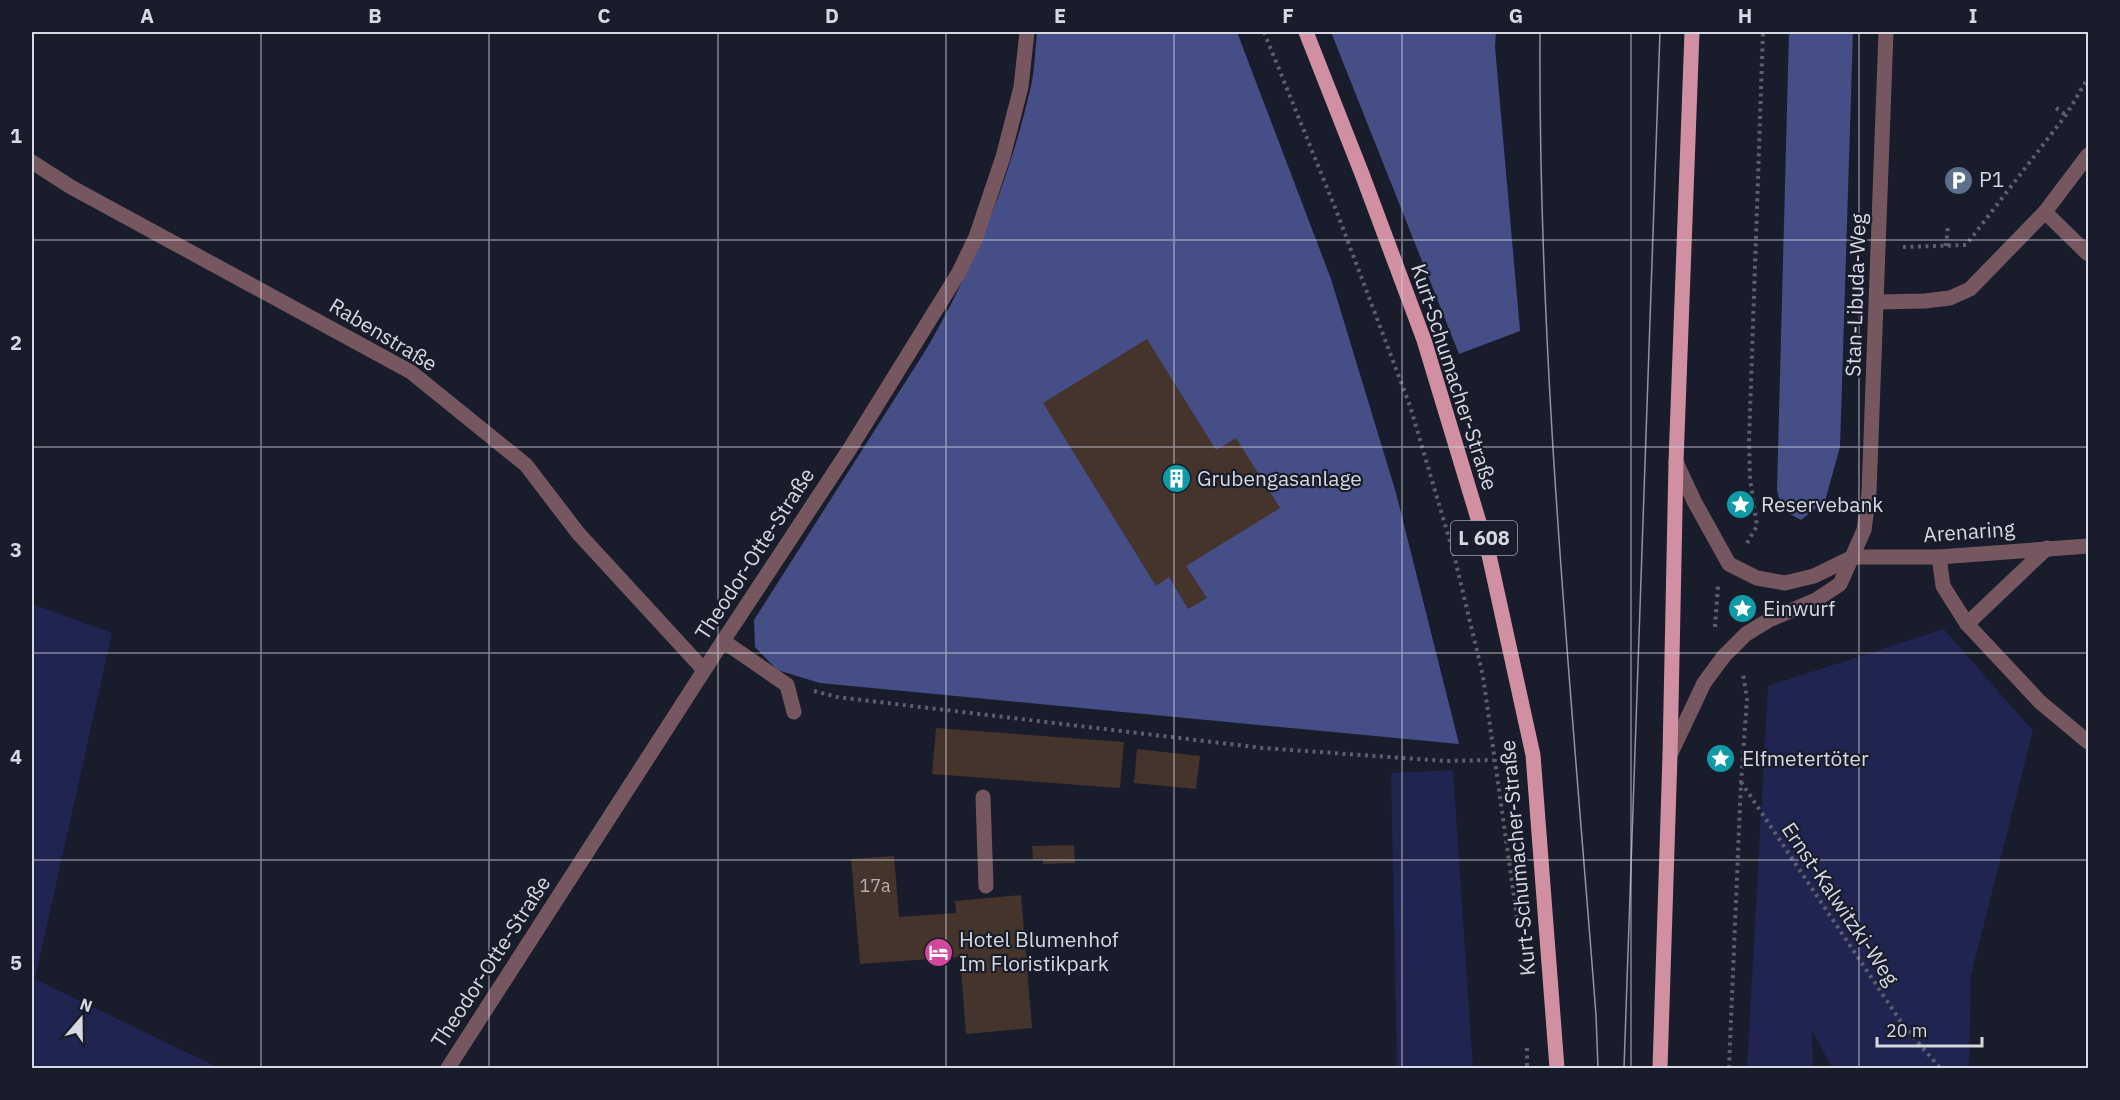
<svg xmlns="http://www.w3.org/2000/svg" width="2120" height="1100" viewBox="0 0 2120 1100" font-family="'IBM Plex Sans',sans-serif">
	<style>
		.green { fill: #1f2451 }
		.forest { fill: #454e87 }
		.building { fill: #44342c }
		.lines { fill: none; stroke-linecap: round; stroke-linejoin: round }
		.path { stroke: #5d606c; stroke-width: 4; stroke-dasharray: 3 4.5; stroke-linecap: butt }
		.minor { stroke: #76575f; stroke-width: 15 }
		.major { stroke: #d090a1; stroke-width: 15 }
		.tram { stroke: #91949e; stroke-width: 1.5 }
		.grid { fill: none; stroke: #d6d9e2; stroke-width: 1.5; stroke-opacity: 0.55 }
		.labels { text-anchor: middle; stroke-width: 4.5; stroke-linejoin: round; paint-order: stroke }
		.number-label { font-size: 18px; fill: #b2b0b4 }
		.shield { fill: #191c2a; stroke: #9da0ab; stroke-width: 1.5 }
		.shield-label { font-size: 20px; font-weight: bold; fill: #d6d9e2 }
		.poi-label { font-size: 21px; fill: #d6d9e2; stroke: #191c2a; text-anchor: start }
		.street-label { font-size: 21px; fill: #d6d9e2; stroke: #191c2a }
		.neatline { fill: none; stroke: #d6d9e2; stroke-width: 2 }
		.grid-label { font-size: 20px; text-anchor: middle; font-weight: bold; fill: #d6d9e2 }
	</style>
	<rect width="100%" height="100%" fill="#191c2a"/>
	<g class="green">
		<path d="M32,604L112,633L35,979L219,1068H32Z"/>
		<path d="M1944,629L2033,731L1971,975L1969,1068H1832L1812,1030L1813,1068H1747L1768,686Z"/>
		<path d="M1453,770L1473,1068H1397L1391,773Z"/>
	</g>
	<g class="forest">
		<path d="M1037,32H1237L1331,279L1396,493L1459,744L820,683L777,670L755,647L754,620L927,348C974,267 1010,178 1031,86C1035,69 1035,49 1037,32Z"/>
		<path d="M1331,32H1496L1495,47L1520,331L1459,354Z"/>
		<path d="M1789,32H1853L1840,447L1825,501L1801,520L1782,510L1777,490Z"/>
	</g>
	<g class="building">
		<path d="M1147,339L1216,450L1236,438L1280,508L1186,566L1207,598L1188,609L1169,577L1156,586L1043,403Z"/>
		<path d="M936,728L1124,742L1120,788L932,774Z"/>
		<path d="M1137,749L1200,756L1196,789L1134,783Z"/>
		<path d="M1074,845L1075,863L1043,864V859L1033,860L1032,846Z"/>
		<path d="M894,856L899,917L956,913L955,901L1021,895L1032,1028L966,1034L960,957L860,964L851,859Z"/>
	</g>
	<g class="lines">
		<g class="path">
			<path d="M1264,32L1336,210L1410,406L1454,555L1483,676L1517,918"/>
			<path d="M2056,108L2066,115"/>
			<path d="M1946,246L1948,226"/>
			<path d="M1903,247L1966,245L2066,115L2088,78"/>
			<path d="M1747,543L1757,526L1750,479L1749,442L1763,32"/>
			<path d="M1715,627L1718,586"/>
			<path d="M814,691L837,697L1263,748L1445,761L1493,760"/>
			<path d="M1741,782L1903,1025L1940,1068"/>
			<path d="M1527,1048V1068"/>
			<path d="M1729,1068L1741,782L1747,699L1743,674"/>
		</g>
		<g class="minor">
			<path d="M32,162L71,187L411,372L526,465L578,533L704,670"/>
			<path d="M2045,212L2088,254"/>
			<path d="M1877,302L1925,301L1950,298L1970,289L2045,212L2088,155"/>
			<path d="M1676,462L1694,501L1729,564L1757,578L1785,583L1814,576L1853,557H1939L2088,546"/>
			<path d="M1939,557L1943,586L1967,624L2040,702L2088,742"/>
			<path d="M1967,624L2047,548"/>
			<path d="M723,641L787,685L794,712"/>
			<path d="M1670,755L1704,683L1724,656L1746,634L1769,620L1816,600L1840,584L1864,530L1869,493L1886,32"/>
			<path d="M983,797L986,886"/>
			<path d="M448,1068L723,641L849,450L958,274L976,237L1003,157L1021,87L1027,32"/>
		</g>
		<g class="major">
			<path d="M1306,32L1362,174L1424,340L1489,555L1533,755L1557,1068"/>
			<path d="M1660,1068L1670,755L1676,462L1692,32"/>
		</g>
		<g class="tram">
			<path d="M1540,32C1538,360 1571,688 1596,1015L1598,1068"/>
			<path d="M1624,1068L1660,32"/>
		</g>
	</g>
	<path class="grid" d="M261,32V1068M489,32V1068M718,32V1068M946,32V1068M1174,32V1068M1402,32V1068M1631,32V1068M1859,32V1068M32,240H2088M32,447H2088M32,653H2088M32,860H2088"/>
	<defs>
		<symbol id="parking-disc" viewBox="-11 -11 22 22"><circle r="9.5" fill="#5c6f8a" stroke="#191c2a"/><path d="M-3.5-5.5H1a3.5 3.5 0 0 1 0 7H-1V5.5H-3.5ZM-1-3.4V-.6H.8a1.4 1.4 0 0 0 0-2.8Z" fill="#fff"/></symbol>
		<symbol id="building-disc" viewBox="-11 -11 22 22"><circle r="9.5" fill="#0f9aa8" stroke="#191c2a"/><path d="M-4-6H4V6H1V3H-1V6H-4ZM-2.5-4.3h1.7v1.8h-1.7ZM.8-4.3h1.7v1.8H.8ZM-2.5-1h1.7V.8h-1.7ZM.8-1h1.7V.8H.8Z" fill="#fff"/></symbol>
		<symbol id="sight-disc" viewBox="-11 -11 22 22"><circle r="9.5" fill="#0f9aa8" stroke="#191c2a"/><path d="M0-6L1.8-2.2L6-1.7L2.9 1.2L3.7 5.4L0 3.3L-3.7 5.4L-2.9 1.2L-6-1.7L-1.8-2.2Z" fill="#fff"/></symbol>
		<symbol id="hotel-disc" viewBox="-11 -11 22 22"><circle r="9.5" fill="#d1479c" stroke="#191c2a"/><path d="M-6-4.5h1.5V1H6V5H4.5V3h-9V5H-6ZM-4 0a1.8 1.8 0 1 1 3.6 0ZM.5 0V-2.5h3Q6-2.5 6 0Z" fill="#fff"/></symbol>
	</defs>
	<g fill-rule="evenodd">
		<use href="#parking-disc" x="1942" y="164" width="33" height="33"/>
		<use href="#building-disc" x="1160" y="462" width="33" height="33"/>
		<use href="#sight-disc" x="1724" y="488" width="33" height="33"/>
		<use href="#sight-disc" x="1726" y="592" width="33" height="33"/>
		<use href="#sight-disc" x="1704" y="742" width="33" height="33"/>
		<use href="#hotel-disc" x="922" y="936" width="33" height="33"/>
	</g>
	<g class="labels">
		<g class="number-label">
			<text x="875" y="892">17a</text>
		</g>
		<rect class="shield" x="1451" y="521" width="66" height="34" rx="4.5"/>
		<g class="shield-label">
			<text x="1484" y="545">L 608</text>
		</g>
		<g class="poi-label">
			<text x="1979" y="187">P1</text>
			<text x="1197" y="486">Grubengasanlage</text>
			<text x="1761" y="512">Reservebank</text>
			<text x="1763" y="616">Einwurf</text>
			<text x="1742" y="766">Elfmetertöter</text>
			<text x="959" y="947">Hotel Blumenhof<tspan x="959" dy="24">Im Floristikpark</tspan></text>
		</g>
		<g class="street-label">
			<text transform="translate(1856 295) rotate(-88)" y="7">Stan-Libuda-Weg</text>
			<text transform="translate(383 335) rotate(31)" y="7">Rabenstraße</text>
			<text transform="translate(1454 377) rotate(72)" y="7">Kurt-Schumacher-Straße</text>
			<text transform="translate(1969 532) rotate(-4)" y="7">Arenaring</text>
			<text transform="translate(755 554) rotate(-57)" y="7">Theodor-Otte-Straße</text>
			<text transform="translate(1518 858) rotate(-95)" y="7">Kurt-Schumacher-Straße</text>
			<text transform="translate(1840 904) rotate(56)" y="7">Ernst-Kalwitzki-Weg</text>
			<text transform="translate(491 962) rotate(-57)" y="7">Theodor-Otte-Straße</text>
		</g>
	</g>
	<rect width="2120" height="1100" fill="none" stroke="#191c2a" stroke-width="66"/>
	<g transform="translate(81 1019) rotate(20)" stroke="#191c2a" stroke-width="4.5" paint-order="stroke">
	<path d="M0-4.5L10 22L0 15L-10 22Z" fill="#d6d9e2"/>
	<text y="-9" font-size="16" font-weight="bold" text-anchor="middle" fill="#d6d9e2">N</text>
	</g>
	<path d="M1877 1037v9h105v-9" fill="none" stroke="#d6d9e2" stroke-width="3"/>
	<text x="1886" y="1037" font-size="18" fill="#d6d9e2" stroke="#191c2a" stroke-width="4.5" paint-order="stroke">20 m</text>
	<rect x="33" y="33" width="2054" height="1034" class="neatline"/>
	<g class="grid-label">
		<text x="147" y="23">A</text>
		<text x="375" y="23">B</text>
		<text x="604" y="23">C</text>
		<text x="832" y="23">D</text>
		<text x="1060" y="23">E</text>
		<text x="1288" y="23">F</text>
		<text x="1516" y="23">G</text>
		<text x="1745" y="23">H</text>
		<text x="1973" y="23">I</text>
		<text x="16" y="143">1</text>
		<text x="16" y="350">2</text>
		<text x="16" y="557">3</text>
		<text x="16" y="764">4</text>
		<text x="16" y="970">5</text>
	</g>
</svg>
